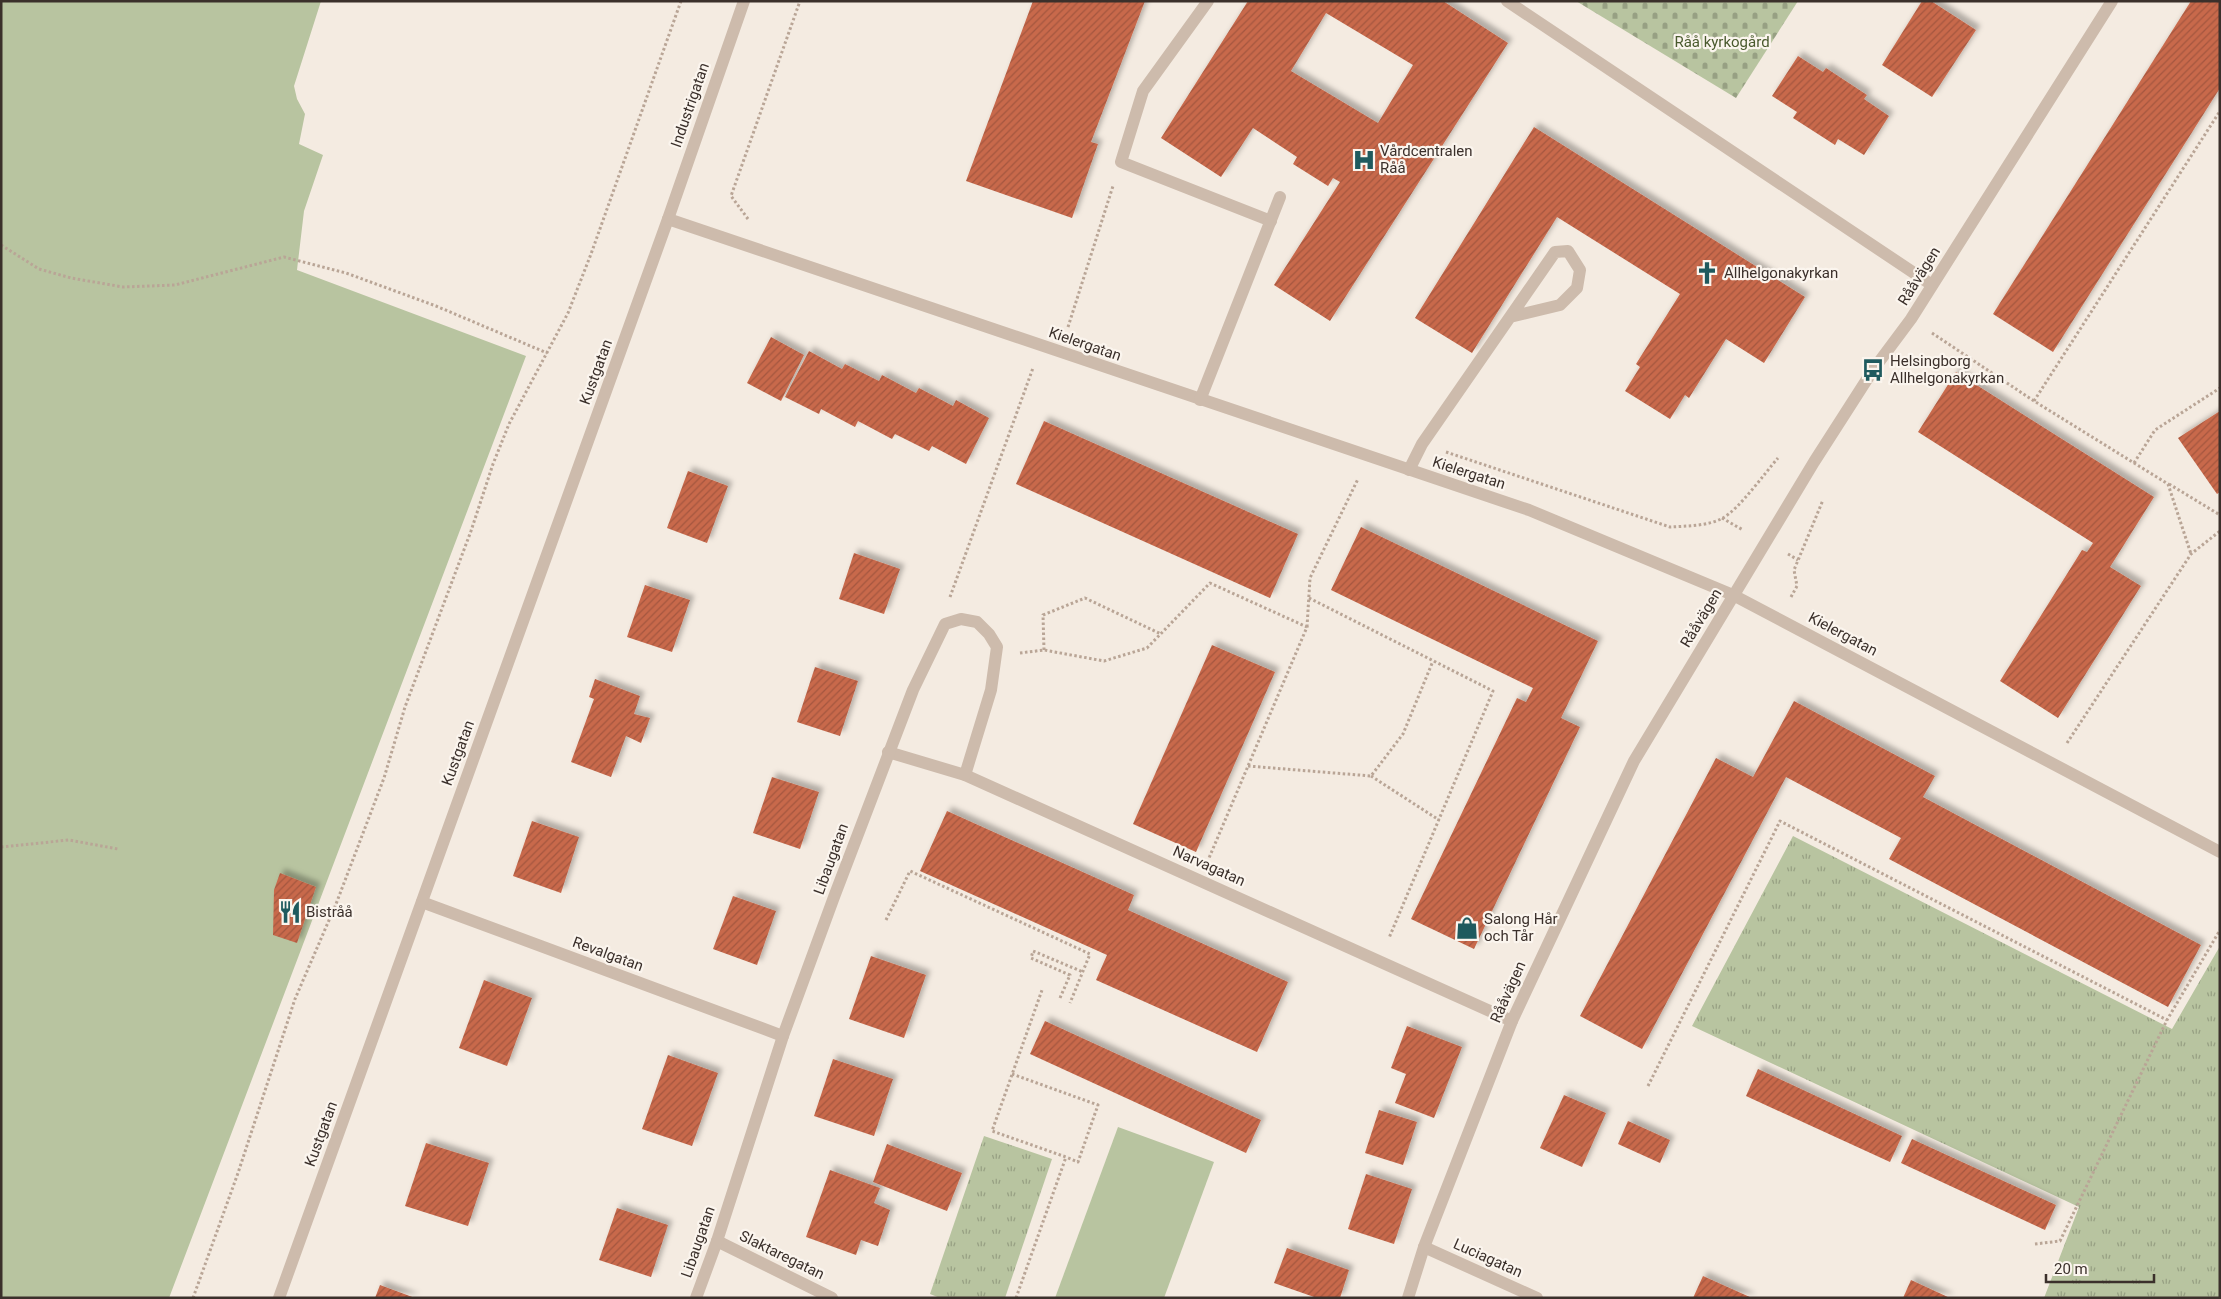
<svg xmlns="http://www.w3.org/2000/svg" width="2221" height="1299" viewBox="0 0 2221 1299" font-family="Roboto,sans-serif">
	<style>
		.green { fill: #b8c4a0 }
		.cemetery { fill: url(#cemetery-stones) }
		.park { fill: url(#park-tufts) }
		.building { fill: url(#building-hatch); fill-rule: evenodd; filter: url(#shadow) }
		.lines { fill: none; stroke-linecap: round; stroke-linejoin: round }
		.path { stroke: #b9a596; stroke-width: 3; stroke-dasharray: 2.5 2.5; stroke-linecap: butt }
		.minor { stroke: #cdbbac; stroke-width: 12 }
		.labels { text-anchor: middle; stroke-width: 4.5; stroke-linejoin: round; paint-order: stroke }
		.park-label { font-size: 15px; fill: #4a5a2e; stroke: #fbf5ee }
		.street-label { font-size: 15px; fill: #3b302b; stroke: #fbf5ee }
		.poi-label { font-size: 15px; fill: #3b302b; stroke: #fbf5ee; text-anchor: start }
	</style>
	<defs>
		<pattern id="cemetery-stones" width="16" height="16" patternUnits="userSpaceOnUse" patternTransform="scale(1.25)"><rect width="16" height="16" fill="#b8c4a0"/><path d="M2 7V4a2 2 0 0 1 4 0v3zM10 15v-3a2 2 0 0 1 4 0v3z" fill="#97a083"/></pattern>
		<pattern id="park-tufts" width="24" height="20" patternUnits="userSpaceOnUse" patternTransform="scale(1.25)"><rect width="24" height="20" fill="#b8c4a0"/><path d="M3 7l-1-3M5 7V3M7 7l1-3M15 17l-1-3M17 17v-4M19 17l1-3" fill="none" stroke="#97a083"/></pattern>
		<pattern id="building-hatch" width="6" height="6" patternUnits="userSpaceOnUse" patternTransform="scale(1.25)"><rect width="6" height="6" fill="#c8694b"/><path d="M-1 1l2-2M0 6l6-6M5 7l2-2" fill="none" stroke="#a4573f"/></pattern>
		<filter id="shadow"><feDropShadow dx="4.5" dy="-4.5" stdDeviation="2.5" flood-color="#0004"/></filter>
	</defs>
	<rect width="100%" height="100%" fill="#f4ebe1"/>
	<g class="green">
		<path d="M1,1H321L294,86L297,99L305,114L299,144L323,155L304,211L297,270L526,356L169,1298H1Z"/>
		<path d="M1118,1127L1214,1162L1164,1298H1055Z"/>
	</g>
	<path class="cemetery" d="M1576,1H1798L1736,98Z"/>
	<g class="park">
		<path d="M1793,836L2172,1029L2220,946V1298H2044L2079,1207L1692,1026Z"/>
		<path d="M984,1136L1052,1159L1005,1298H940L930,1294Z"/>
	</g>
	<g class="building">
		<path d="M1033,1H1145L1091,142L1098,144L1072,218L966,181Z"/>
		<path d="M1248,1H1443L1508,43L1330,321L1274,285L1340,182L1333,178L1328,186L1293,164L1297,157L1253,128L1221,177L1161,138ZM1326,13L1413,65L1378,123L1291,71Z"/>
		<path d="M1922,1H1931L1976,30L1932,97L1882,65Z"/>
		<path d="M2191,1L2220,2V88L2053,352L1993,314Z"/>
		<path d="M1798,56L1823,72L1826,68L1867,95L1864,99L1889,116L1864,155L1838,139L1835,145L1793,118L1797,112L1772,96Z"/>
		<path d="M1534,127L1805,297L1764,363L1726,339L1689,398L1685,395L1670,419L1625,391L1640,367L1636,364L1680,294L1557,217L1472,353L1415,318Z"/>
		<path d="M771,337L804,355L781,401L747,383Z"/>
		<path d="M809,351L842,369L845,364L879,381L882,375L916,393L919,388L953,406L956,400L989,418L966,464L932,446L929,451L895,434L892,439L858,421L855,427L821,409L819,414L785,397Z"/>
		<path d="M1956,372L2154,497L2110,567L2141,586L2058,718L2000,681L2082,550L2087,552L2093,543L1918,432Z"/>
		<path d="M2220,411V492L2217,494L2178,438Z"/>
		<path d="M1044,421L1298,534L1270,598L1016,484Z"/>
		<path d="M688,471L728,486L707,543L667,528Z"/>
		<path d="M1361,527L1598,641L1561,718L1580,727L1474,949L1411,919L1517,698L1526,702L1533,688L1331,590Z"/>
		<path d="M854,553L900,569L884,614L839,599Z"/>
		<path d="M645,585L690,600L672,652L627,637Z"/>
		<path d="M1212,645L1275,672L1196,852L1133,824Z"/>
		<path d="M815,667L858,681L840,736L797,722Z"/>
		<path d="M595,679L640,696L634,714L650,718L641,743L626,736L611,777L571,762L594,699L589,697Z"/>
		<path d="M1794,701L1935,776L1923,797L2201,945L2168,1007L1889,859L1901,838L1786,777L1642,1049L1580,1016L1716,758L1753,777Z"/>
		<path d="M772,777L819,792L800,849L753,833Z"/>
		<path d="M947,811L1134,895L1128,910L1288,982L1257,1052L1096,980L1107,955L920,871Z"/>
		<path d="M532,821L579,837L561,893L513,876Z"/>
		<path d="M280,873L316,887L297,943L273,935L274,890Z"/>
		<path d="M733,896L776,911L757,965L713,949Z"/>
		<path d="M871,956L926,975L904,1038L849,1019Z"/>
		<path d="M484,980L532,998L507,1066L459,1048Z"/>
		<path d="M1045,1021L1261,1120L1246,1153L1030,1054Z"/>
		<path d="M1407,1026L1462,1047L1434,1118L1395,1103L1406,1074L1391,1068Z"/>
		<path d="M668,1055L718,1073L692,1146L642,1129Z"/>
		<path d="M833,1059L893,1079L874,1136L814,1116Z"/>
		<path d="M1758,1069L1902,1136L1890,1162L1746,1096Z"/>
		<path d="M1564,1095L1606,1113L1582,1167L1540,1148Z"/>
		<path d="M1379,1110L1417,1122L1403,1165L1365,1153Z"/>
		<path d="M1628,1121L1670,1140L1660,1163L1618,1144Z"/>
		<path d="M1912,1139L2056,1205L2045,1230L1901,1163Z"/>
		<path d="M426,1143L489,1163L468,1226L405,1206Z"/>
		<path d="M887,1144L962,1173L947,1211L873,1182Z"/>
		<path d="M830,1170L880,1188L874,1203L890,1210L878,1246L861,1240L856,1255L806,1237Z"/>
		<path d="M1366,1174L1412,1189L1394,1244L1348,1229Z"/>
		<path d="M617,1208L668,1225L651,1277L599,1260Z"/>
		<path d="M1287,1248L1349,1270L1340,1298H1317L1274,1283Z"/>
		<path d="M1703,1276L1752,1298H1693Z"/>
		<path d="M1911,1280L1950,1298H1903Z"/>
		<path d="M380,1285L415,1298H375Z"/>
	</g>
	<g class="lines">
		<g class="path">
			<path d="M748,219L731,196L800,1"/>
			<path d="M1,245L39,269L71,278L123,287L175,285L284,257L346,273L436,306L547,353"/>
			<path d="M1068,327L1113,186"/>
			<path d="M1932,333L2034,401L2168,484L2191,554"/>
			<path d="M2034,401L2220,111"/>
			<path d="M1446,452L1670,527C1687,526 1708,526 1723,518C1740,508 1764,474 1778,458"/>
			<path d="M2134,463L2155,430L2220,388"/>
			<path d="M2169,484L2220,515"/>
			<path d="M1722,518L1743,530"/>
			<path d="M1788,554L1798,560"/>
			<path d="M950,597L1033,368"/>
			<path d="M1791,597L1797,586L1794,570L1823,500"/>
			<path d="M1309,598L1493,691L1389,938"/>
			<path d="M1307,627L1310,578L1358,479"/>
			<path d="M1044,650L1043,615L1085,598L1161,634"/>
			<path d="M1020,653L1044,650L1104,661L1147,648L1210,583L1307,627L1209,858"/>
			<path d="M2067,743L2191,554L2220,531"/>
			<path d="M1248,766L1371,776L1403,734L1433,661"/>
			<path d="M1371,776L1439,820"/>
			<path d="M1,847L69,840L118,849"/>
			<path d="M886,920L910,871L1090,954L1070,1003"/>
			<path d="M1060,998L1070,975L1031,958L1033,951L1083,972"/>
			<path d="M1012,1074L1098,1105L1078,1162L1066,1157"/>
			<path d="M1648,1086L1780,821L2167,1020"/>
			<path d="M2035,1244L2060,1241L2167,1020L2220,930"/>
			<path d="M193,1298L238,1173L295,999L336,904L384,778L405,707L471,531L493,464L509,424L568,313L591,254L681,1"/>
			<path d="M1016,1298L1066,1157L992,1131L1042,990"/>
		</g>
		<g class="minor">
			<path d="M1208,1L1143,91L1121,162L1271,221"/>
			<path d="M1507,1L1932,285"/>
			<path d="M668,219L1529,510L1733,595L2220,852"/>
			<path d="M1200,400L1280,197"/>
			<path d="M1409,470L1422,444L1555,252L1568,251L1580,270L1577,288L1560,305L1510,317"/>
			<path d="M888,752L965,775L1512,1021"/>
			<path d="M422,902L783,1036"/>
			<path d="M717,1241L832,1298"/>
			<path d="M1424,1247L1537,1298"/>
			<path d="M279,1298L668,219L744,1"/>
			<path d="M696,1298L717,1241L783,1036L834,897L913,690L945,624L961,619L977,622L989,634L997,647L991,690L965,775"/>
			<path d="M1408,1298L1424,1247L1512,1021L1634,761L1814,462L1873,370L1911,319L2112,1"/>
		</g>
	</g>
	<defs>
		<symbol id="hospital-bare" viewBox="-9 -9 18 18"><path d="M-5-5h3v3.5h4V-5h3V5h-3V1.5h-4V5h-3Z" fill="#1f5a5e" stroke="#fbf5ee" stroke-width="2.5" paint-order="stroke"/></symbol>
		<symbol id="church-bare" viewBox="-9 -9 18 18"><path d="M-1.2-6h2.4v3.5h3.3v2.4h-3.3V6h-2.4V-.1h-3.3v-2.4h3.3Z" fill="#1f5a5e" stroke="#fbf5ee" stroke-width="2.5" paint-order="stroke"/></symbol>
		<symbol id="bus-bare" viewBox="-9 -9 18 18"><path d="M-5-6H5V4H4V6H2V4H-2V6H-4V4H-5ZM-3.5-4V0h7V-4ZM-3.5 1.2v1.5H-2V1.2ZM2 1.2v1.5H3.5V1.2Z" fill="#1f5a5e" stroke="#fbf5ee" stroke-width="2.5" paint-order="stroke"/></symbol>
		<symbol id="restaurant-bare" viewBox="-9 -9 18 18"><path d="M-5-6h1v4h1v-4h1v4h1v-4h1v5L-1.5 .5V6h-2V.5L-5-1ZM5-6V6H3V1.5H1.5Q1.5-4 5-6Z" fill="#1f5a5e" stroke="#fbf5ee" stroke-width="2.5" paint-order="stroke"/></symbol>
		<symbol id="shop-bare" viewBox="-9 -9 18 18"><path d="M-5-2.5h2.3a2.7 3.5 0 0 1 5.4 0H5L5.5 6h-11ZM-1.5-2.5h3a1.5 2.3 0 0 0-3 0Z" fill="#1f5a5e" stroke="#fbf5ee" stroke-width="2.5" paint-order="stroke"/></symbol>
	</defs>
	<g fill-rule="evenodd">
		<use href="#hospital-bare" x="1348" y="144" width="32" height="32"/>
		<use href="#church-bare" x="1691" y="257" width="32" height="32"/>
		<use href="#bus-bare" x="1857" y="354" width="32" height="32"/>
		<use href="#restaurant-bare" x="274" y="896" width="32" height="32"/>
		<use href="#shop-bare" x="1451" y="912" width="32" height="32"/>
	</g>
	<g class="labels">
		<g class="park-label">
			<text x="1722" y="47">Råå kyrkogård</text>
		</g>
		<g class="street-label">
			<text transform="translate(690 105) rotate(-71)" y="5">Industrigatan</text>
			<text transform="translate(1919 276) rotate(-58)" y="5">Rååvägen</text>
			<text transform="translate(1085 344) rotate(19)" y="5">Kielergatan</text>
			<text transform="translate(596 372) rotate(-70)" y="5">Kustgatan</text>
			<text transform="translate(1469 473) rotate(18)" y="5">Kielergatan</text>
			<text transform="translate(1701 618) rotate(-59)" y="5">Rååvägen</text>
			<text transform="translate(1843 634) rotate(28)" y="5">Kielergatan</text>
			<text transform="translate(458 753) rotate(-70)" y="5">Kustgatan</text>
			<text transform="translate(831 859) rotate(-70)" y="5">Libaugatan</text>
			<text transform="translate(1209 866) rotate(24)" y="5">Narvagatan</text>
			<text transform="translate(608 954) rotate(20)" y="5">Revalgatan</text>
			<text transform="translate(1508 992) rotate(-66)" y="5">Rååvägen</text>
			<text transform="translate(321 1134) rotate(-70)" y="5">Kustgatan</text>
			<text transform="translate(698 1242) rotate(-71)" y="5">Libaugatan</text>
			<text transform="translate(782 1255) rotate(26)" y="5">Slaktaregatan</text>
			<text transform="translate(1488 1258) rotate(24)" y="5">Luciagatan</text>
		</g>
		<g class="poi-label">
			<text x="1380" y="156">Vårdcentralen<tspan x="1380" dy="17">Råå</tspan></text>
			<text x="1724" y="278">Allhelgonakyrkan</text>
			<text x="1890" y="366">Helsingborg<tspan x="1890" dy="17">Allhelgonakyrkan</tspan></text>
			<text x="306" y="917">Bistråå</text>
			<text x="1484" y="924">Salong Hår<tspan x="1484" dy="17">och Tår</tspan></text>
		</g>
	</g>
	<rect width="2221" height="1299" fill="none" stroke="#3b302b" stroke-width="5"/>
	<path d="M2046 1274v8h108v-8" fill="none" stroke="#3b302b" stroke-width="2.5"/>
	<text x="2054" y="1274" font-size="15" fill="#3b302b" stroke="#fbf5ee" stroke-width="4" paint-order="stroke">20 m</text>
</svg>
